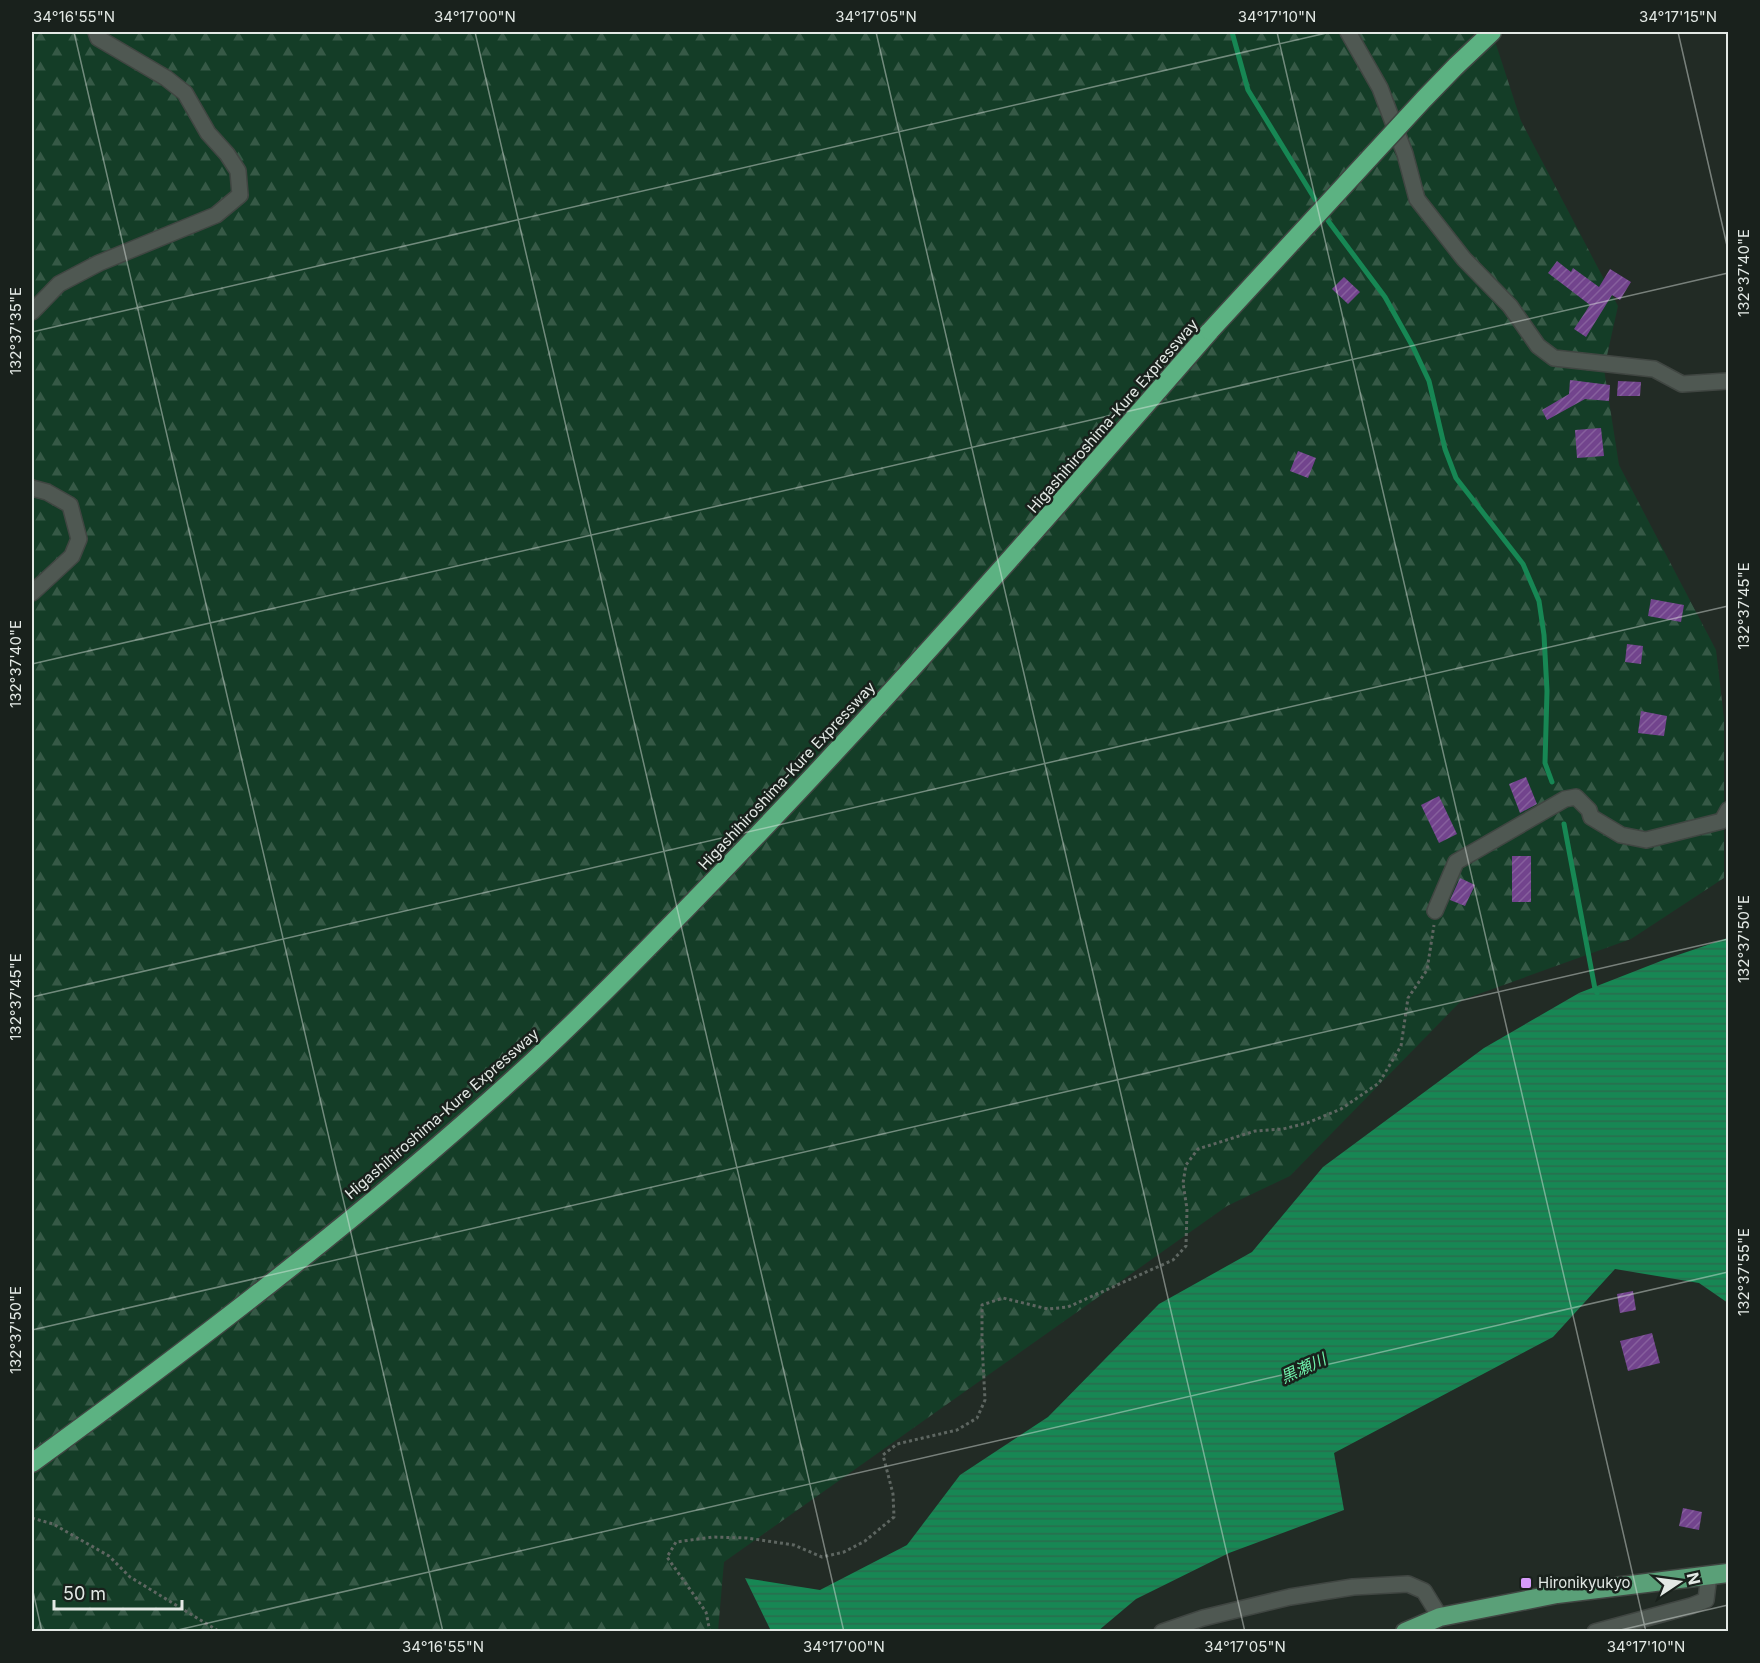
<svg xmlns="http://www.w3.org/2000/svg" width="1760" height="1663" viewBox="0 0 1760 1663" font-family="Inter,'Noto Sans JP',sans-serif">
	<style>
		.forest { fill: url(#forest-firs) }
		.water { fill: url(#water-rules) }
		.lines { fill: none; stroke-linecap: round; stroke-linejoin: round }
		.stream { stroke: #178754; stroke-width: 5 }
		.building { fill: url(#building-hatch) }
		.minor-casing { stroke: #404642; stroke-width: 18 }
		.trunk-casing { stroke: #404642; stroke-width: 21 }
		.motorway-casing { stroke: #404642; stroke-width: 21 }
		.path { stroke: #5e6661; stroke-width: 3; stroke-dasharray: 3 3; stroke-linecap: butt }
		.minor { stroke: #4f5852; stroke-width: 15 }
		.trunk { stroke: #5aa078; stroke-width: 18 }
		.motorway { stroke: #5cb282; stroke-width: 18 }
		.motorway-bridge-casing { stroke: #404642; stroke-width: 21; stroke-linecap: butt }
		.motorway-bridge { stroke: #5cb282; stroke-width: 18 }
		.ticks { fill: none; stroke: #e3e9e5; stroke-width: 1.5; stroke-opacity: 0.45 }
		.poi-dot { fill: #d69bfa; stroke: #19211c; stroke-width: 2 }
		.labels { text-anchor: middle; stroke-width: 5; stroke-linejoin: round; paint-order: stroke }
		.street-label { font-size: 15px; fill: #e3e9e5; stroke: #19211c }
		.poi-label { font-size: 15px; fill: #e3e9e5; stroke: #19211c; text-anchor: start }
		.water-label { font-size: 16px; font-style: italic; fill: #6ff2ab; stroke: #19211c }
		.neatline { fill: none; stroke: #e3e9e5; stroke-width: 2 }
		.ticks-label { font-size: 15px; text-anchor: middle; fill: #e3e9e5 }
	</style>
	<defs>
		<pattern id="forest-firs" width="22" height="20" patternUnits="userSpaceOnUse" patternTransform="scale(1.5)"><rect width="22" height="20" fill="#143d27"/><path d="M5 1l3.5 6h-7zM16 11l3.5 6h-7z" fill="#365946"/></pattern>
		<pattern id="water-rules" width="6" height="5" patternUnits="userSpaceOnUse" patternTransform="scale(1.5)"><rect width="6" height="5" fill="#178754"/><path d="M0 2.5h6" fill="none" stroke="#296d4e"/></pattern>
		<pattern id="building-hatch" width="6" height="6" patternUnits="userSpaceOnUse" patternTransform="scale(1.5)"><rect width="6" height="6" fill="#72448d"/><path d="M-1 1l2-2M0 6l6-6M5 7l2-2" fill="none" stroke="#865f9d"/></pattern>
	</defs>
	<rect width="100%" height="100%" fill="#222b25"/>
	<path class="forest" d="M32,32H1492L1521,121L1618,306L1604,369L1619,465L1716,650L1724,718V878L1631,939L1462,1000L1290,1176L1227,1206L724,1562L718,1631L32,1632Z"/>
	<path class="water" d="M1728,938V1303L1699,1283L1615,1269L1553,1337L1334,1453L1344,1510L1229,1553L1136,1599L1098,1631H771L745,1578L820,1590L907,1545L960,1475L1048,1417L1159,1304L1252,1252L1323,1167L1484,1048L1579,993L1666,959Z"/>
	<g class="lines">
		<g class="stream">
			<path d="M1232,32L1248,90L1329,222L1385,297L1413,347L1429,381L1445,449L1456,478L1523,564L1539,601L1544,635L1547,691L1545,763L1552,782"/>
			<path d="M1564,824L1595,989L1597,993"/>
		</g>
	</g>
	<g class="building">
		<path d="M1557,261L1571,272L1573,268L1599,287L1610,269L1631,282L1620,300L1612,295L1586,337L1574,329L1590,305L1548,273Z"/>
		<path d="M1344,277L1360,292L1348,304L1332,289Z"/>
		<path d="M1570,380L1610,385L1609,401L1585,399L1547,420L1542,410L1569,394Z"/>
		<path d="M1618,381L1641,382L1640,396H1617Z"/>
		<path d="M1601,428L1604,456L1577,458L1575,430Z"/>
		<path d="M1298,451L1316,458L1308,478L1290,471Z"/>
		<path d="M1651,599L1684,605L1681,622L1648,616Z"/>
		<path d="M1627,644L1643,646L1641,664L1625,662Z"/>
		<path d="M1641,711L1667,716L1664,736L1638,733Z"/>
		<path d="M1526,777L1537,804L1520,813L1509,784Z"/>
		<path d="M1439,796L1457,834L1439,843L1421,805Z"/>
		<rect x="1512" y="856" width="19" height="46"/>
		<path d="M1460,878L1475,885L1465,906L1450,900Z"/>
		<path d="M1633,1291L1636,1310L1620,1313L1617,1294Z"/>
		<path d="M1652,1333L1660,1363L1628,1371L1620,1341Z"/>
		<path d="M1683,1508L1702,1512L1699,1530L1679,1526Z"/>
	</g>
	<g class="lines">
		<defs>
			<g id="minor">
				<path d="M1348,32L1380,88L1405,154L1417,199L1464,259L1510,306L1538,346L1554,358L1654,369L1682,384L1728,381"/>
				<path d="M32,312L59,284L99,263L216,215L240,195L238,171L227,154L208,133L185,93L166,78L98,38L96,32"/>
				<path d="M32,488L47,492L70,505L79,539L72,556L32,593"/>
				<path d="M1435,911L1456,862L1565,799L1576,797L1589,810L1591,817L1621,835L1646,840L1722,821L1728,810"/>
				<path d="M1162,1632L1203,1618L1290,1597L1353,1587L1408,1584L1424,1591L1440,1617"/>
				<path d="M1595,1632L1691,1606L1706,1600L1709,1575"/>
			</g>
			<path id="trunk" d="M1405,1632L1440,1617L1557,1594L1728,1573"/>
			<g id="motorway">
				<path d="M1456,66L1492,32"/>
				<path d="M32,1463C204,1338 376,1206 533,1061C597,1001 658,938 719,875C889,699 1050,515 1210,331"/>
			</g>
		</defs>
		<use href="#minor" class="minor-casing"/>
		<use href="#trunk" class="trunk-casing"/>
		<use href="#motorway" class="motorway-casing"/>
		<g class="path">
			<path d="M32,1518L53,1524L109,1556L130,1577L220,1632"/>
			<path d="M710,1632L706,1612L667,1557L676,1542L713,1537L747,1538L794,1545L822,1557L844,1552L865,1541L894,1517L893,1494L883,1455L897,1444L957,1430L977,1418L985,1400L982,1343V1305L1003,1298L1048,1309L1068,1307L1173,1260L1186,1246L1187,1209L1183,1183L1186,1165L1198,1149L1255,1131L1283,1129L1307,1123L1341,1109L1379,1083L1401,1046L1408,998L1427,970L1434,925"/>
		</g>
		<use href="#minor" class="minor"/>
		<use href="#trunk" class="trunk"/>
		<use href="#motorway" class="motorway"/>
		<defs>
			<path id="motorway-bridge" d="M1210,331L1424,99L1456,66"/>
		</defs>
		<use href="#motorway-bridge" class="motorway-bridge-casing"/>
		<use href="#motorway-bridge" class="motorway-bridge"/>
	</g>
	<path class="ticks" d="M74,32L443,1632M475,32L844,1632M876,32L1245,1632M1277,32L1646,1632M1678,32L1728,250M32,332L1331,32M32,664L1728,273M32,997L1728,606M32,1330L1728,939M32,1587L42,1632M169,1632L1728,1272M1612,1632L1728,1605"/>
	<rect class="poi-dot" x="1520" y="1577" width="12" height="12" rx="3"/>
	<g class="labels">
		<g class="street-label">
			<text transform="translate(1113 416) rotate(-49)" y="5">Higashihiroshima-Kure Expressway</text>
			<text transform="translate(787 776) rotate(-47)" y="5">Higashihiroshima-Kure Expressway</text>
			<text transform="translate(442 1114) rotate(-41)" y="5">Higashihiroshima-Kure Expressway</text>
		</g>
		<g class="poi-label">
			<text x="1538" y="1588">Hironikyukyo</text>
		</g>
		<g class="water-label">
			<text transform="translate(1303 1368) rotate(-25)" y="6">黒瀬川</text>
		</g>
	</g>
	<rect width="1760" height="1663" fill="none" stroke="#19211c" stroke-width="66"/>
	<g transform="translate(1679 1582) rotate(77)" stroke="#19211c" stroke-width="4.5" paint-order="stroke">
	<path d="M0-4.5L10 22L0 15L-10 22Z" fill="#e3e9e5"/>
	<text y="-9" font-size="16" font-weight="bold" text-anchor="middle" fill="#e3e9e5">N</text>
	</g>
	<path d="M54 1600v9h128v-9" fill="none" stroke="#e3e9e5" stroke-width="3"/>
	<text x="63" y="1600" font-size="18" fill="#e3e9e5" stroke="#19211c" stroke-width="4.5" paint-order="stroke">50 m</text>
	<rect x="33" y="33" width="1694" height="1597" class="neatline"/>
	<g class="ticks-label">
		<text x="74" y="22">34°16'55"N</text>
		<text x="475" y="22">34°17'00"N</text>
		<text x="876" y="22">34°17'05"N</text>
		<text x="1277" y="22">34°17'10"N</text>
		<text x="1678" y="22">34°17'15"N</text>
		<text transform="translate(1744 273) rotate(-90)" y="5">132°37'40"E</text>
		<text transform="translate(16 331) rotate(-90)" y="5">132°37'35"E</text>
		<text transform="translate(1744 606) rotate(-90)" y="5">132°37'45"E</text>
		<text transform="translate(16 664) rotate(-90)" y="5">132°37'40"E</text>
		<text transform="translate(1744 939) rotate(-90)" y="5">132°37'50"E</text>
		<text transform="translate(16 997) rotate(-90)" y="5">132°37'45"E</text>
		<text transform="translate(1744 1272) rotate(-90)" y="5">132°37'55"E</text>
		<text transform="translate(16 1330) rotate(-90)" y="5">132°37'50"E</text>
		<text x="443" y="1652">34°16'55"N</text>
		<text x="844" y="1652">34°17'00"N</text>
		<text x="1245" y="1652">34°17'05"N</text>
		<text x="1646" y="1652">34°17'10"N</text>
	</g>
</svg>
